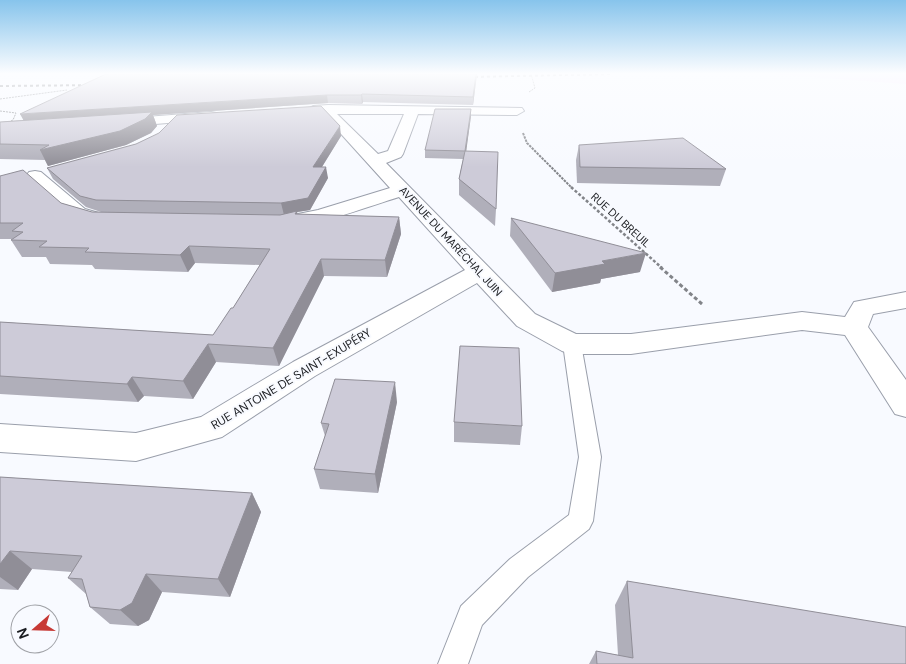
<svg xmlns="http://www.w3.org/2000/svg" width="906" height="664" viewBox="0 0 906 664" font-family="'DM Sans',sans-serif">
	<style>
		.green { fill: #f7e4ff }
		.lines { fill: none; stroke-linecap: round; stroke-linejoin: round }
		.lane-casing { stroke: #9a9fab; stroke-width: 2 }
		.street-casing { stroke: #9a9fab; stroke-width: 2 }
		.path-far3 { stroke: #828489; stroke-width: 1; stroke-dasharray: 2 1; stroke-linecap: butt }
		.path-far2 { stroke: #828489; stroke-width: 2; stroke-dasharray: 2.5 1; stroke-linecap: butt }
		.path-far1 { stroke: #828489; stroke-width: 2.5; stroke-dasharray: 3 2; stroke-linecap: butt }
		.path { stroke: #828489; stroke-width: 3; stroke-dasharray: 4 2.5; stroke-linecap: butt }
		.lane { fill: #fff; fill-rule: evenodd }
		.street { fill: #fff; fill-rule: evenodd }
		.rail { stroke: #43454a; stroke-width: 2; stroke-dasharray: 3 3; stroke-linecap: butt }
		.wall { fill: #b0afba }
		.shaded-wall { fill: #908e97 }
		.building { fill: #cdcbd8; stroke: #908e97 }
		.labels { text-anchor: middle; stroke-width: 4; stroke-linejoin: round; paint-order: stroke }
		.far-street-label { font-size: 11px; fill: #1a1c20; stroke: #f8faff }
		.street-label { font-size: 12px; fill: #1a1c20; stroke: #f8faff }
	</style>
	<rect width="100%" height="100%" fill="#f8faff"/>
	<path class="green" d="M771,74H906V84Z"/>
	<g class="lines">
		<defs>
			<path id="lane" d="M572,338L578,340L581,344L601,457L593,521L589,529L528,577L482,625L468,664H438L461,606L510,559L569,515L579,457L563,344L566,340Z"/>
			<g id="street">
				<path d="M328,105L522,108L524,111L517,115L418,114L403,154L401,157L386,163L535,314L576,334H631L802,312L845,317L854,302L906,292V308L873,314L868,327L906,380V417L895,414L845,335L802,330L631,354H572L562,351L517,326L477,283L315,376L222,437L136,461L0,452V424L136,433L201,417L293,362L465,270L399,197C373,205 301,232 278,226L275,222L278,218L318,210L390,188L323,114H313L306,110L313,106ZM337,114H404L388,151L378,154Z"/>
				<path d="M211,112L216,113L218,116L216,119L119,127L114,126L112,123L114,120L119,119Z"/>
				<path d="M35,171L41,172L85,209L109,216L112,220L109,224C78,232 49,198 29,180L26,176L29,172Z"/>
			</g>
		</defs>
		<use href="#lane" class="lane-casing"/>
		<use href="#street" class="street-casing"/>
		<g class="path-far3">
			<path d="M529,92L535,88L531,74"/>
			<path d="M0,99L67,90"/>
			<path d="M0,111L16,113L13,120L9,122"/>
		</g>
		<path class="path-far2" d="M523,133L527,143L572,188"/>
		<path class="path-far1" d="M571,187L662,268"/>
		<path class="path" d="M660,267L702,304"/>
		<use href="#lane" class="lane"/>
		<use href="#street" class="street"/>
		<g class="rail">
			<path d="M463,77L611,74"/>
			<path d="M0,86L99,85"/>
		</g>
	</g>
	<g class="wall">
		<path d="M106,74H477L473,105L363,102L362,104L328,103L153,115L157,126L151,133L126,145L48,166L45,160L0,159V122L23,120Z"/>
		<path d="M471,109V116L466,151L496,209L495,226L459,195V179L463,159L425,158V150Z"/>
		<path d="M341,136L322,167L328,178L310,210L297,212L298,214L399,217L401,234L387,277L324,276L279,366L216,362L193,399L144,396L138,402L0,394V322L213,335L233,308L260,265L195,263L188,272L95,269L92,265L50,264L46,257H22L11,240L13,239H0V176L61,203L92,212H101L86,207L53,179L47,168Z"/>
		<path d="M579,145L726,169L720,186L577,183L576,160Z"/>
		<path d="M511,218L640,272L601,279L600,283L552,292L510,236Z"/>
		<path d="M397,402L378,493L320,489L314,469L325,436L321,423Z"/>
		<path d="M454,422L522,426L520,445L454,442Z"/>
		<path d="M0,477L252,493L261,512L230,597L162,592L149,620L138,626L110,624L90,607L86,594L68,578L72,572L32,569L18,590L0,589Z"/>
		<path d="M627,581L906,664H589L596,651L618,655L615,605Z"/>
	</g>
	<g class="shaded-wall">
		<path d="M476,74H477L473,105V97Z"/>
		<path d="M362,94L363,102L362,104L361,95Z"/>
		<path d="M327,95L328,103L153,115L157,126L151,133L126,145L48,166L40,150L120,131L25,123L20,114Z"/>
		<path d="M471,109V116L465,160V151Z"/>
		<path d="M340,126L341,136L315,178L313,167Z"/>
		<path d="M326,167L328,178L310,210L297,212L300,227L284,215L281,203Z"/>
		<path d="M399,217L401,234L387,277L385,260Z"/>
		<path d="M189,246L195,263L188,272L180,255Z"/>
		<path d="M646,253L640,272L601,279L600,283L552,292L555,273L602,261Z"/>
		<path d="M321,259L324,276L279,366L273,348Z"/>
		<path d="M208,344L216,362L193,399L183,381Z"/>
		<path d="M132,377L144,396L138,402L127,384Z"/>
		<path d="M395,382L397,402L378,493L375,474Z"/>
		<path d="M252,493L261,512L230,597L218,579Z"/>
		<path d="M10,551L32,569L18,590L0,577V564Z"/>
		<path d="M146,574L162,592L149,620L138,626L120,610Z"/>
	</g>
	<g class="building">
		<path d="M106,74H476L473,97L362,94L361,95H327L20,114Z"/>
		<path d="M321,106L340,126L313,167H326L308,198L281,203L96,200L80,196L47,168L136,144L159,133L177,115Z"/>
		<path d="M435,109H471L465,151L425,150Z"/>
		<path d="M152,112L145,119L120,131L40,150L49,145L0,144V122Z"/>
		<path d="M683,138L726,169L580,167L579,145Z"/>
		<path d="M465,151L498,152L496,209L459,179Z"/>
		<path d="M23,170L61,203L92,212L280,215L297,211L295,214L399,217L385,260L321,259L273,348L208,344L183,381L132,377L127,384L0,376V322L213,335L231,308H233L270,249L189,246L180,255L85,252L89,248L39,247L47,241L11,240L23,232L12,231L23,223H0V176Z"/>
		<path d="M511,218L646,253L602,261L605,264L555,273Z"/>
		<path d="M460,346L519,348L522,426L454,422Z"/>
		<path d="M335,379L395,382L375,474L314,469L329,424L321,423Z"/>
		<path d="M0,477L252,493L218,579L146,574L132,603L120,610L90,607L82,579L68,578L82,556L10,551L0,564Z"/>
		<path d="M627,581L906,627V664H597L596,651L633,658Z"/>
	</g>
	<linearGradient id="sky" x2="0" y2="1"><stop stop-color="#87c4ec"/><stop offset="0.44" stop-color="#fcfdff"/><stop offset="1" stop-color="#fcfdff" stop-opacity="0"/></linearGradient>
	<rect width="906" height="167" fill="url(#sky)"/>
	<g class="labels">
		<g class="far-street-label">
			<text transform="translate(621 220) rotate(42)" y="4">RUE DU BREUIL</text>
			<text transform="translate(451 241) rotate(47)" y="4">AVENUE DU MARÉCHAL JUIN</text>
		</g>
		<g class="street-label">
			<text transform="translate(291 379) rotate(-31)" y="4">RUE ANTOINE DE SAINT-EXUPÉRY</text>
		</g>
	</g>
	<g transform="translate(35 629) rotate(250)"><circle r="24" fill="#f8faff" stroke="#9fa1a6"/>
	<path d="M0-4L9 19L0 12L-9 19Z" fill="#c73935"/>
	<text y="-8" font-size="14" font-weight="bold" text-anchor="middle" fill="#1a1c20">N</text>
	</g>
</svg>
